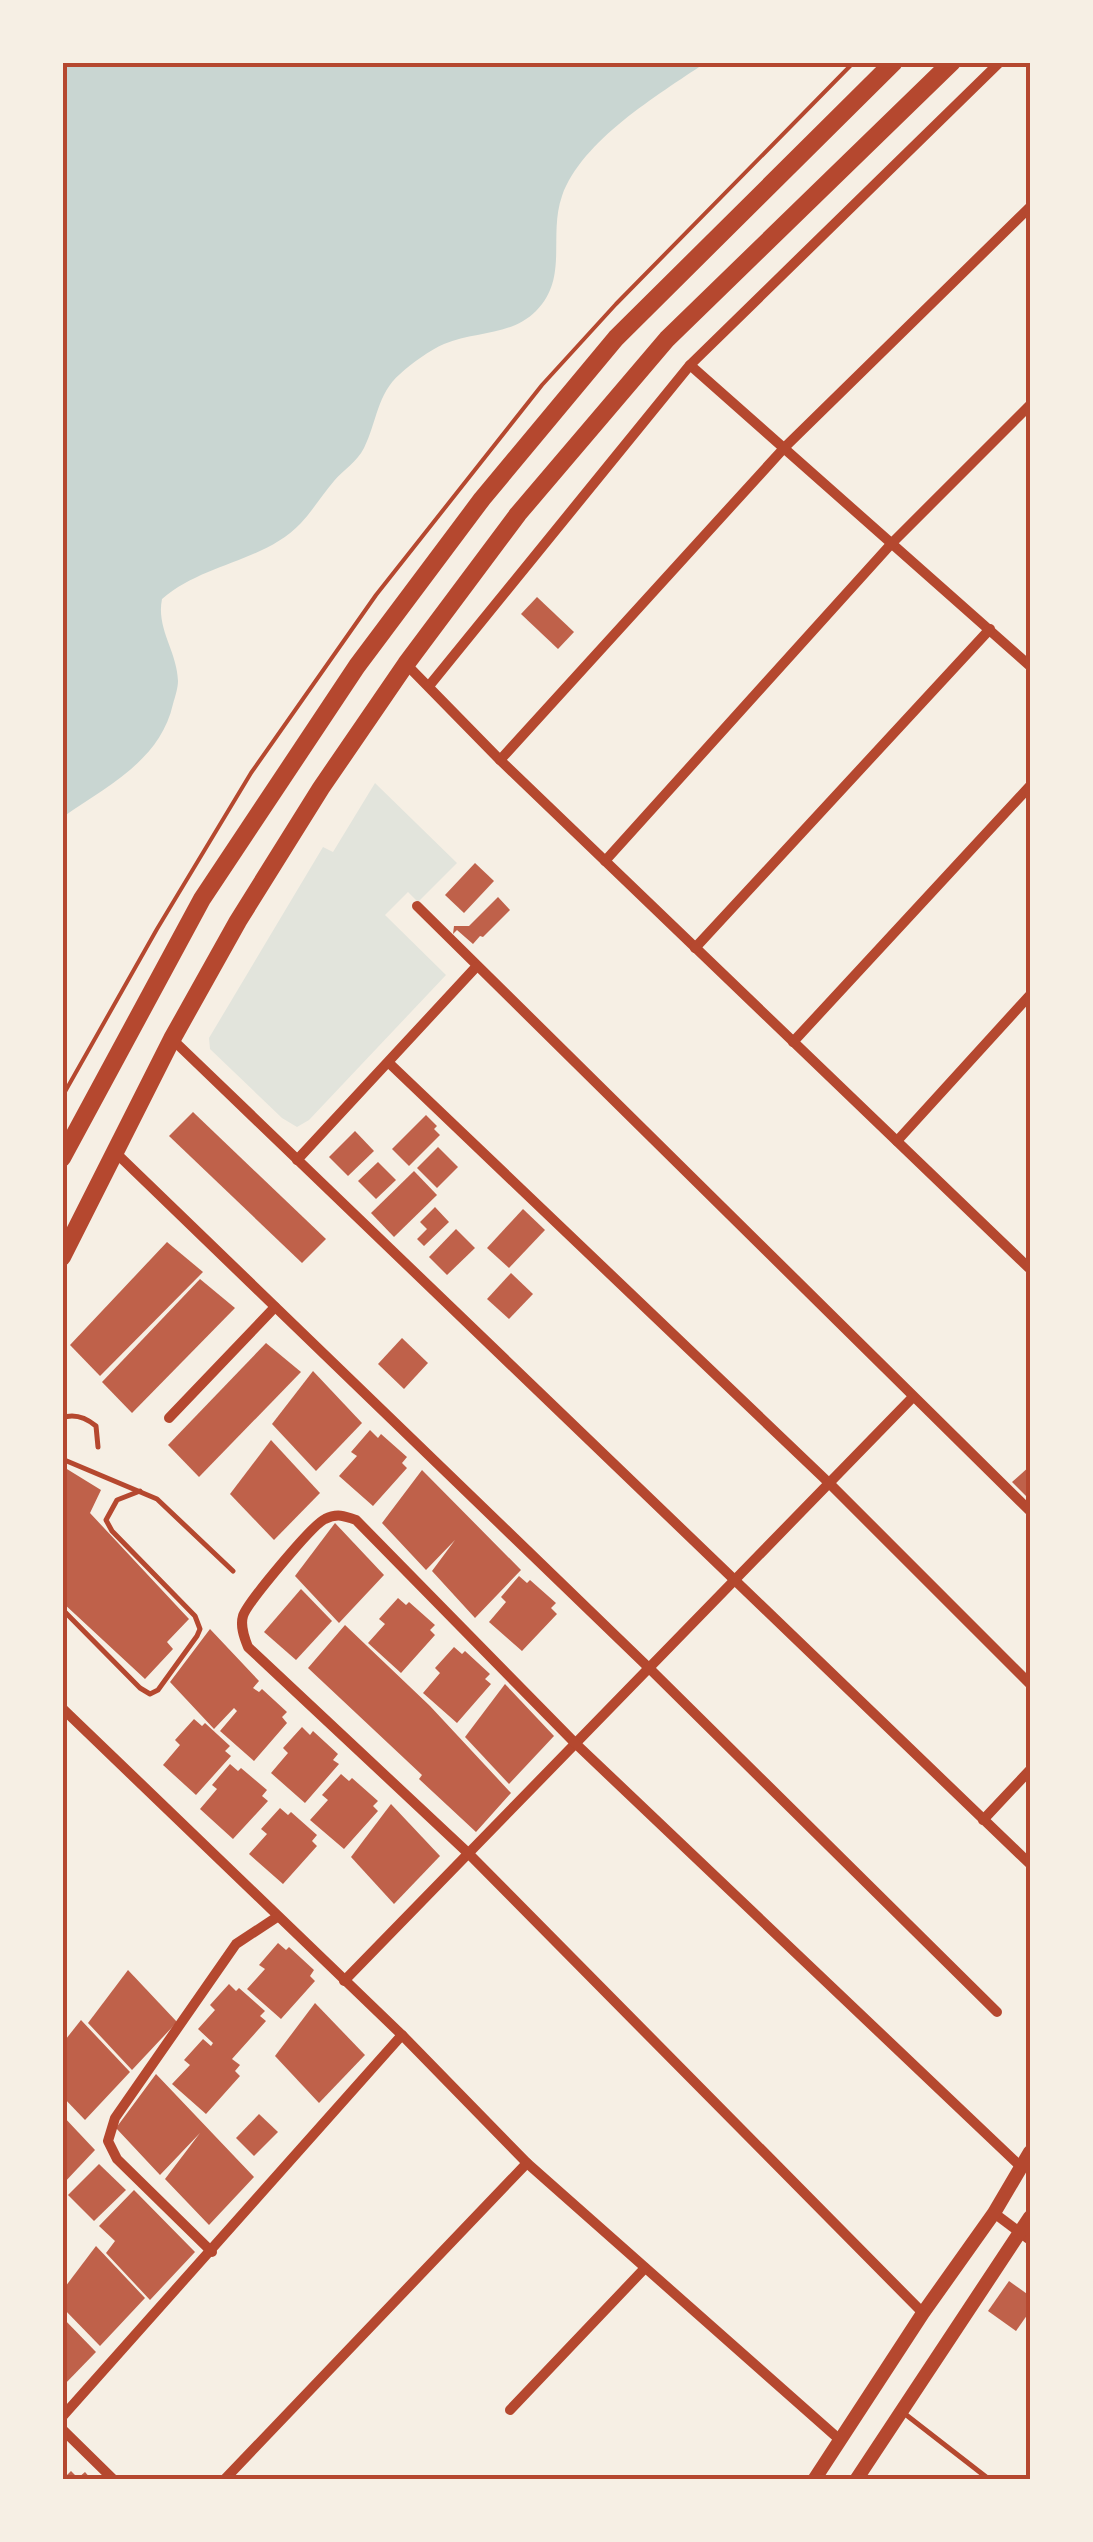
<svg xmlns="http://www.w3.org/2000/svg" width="1093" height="2542" viewBox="0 0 1093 2542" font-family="Karla,sans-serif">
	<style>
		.green { fill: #e2e4dc }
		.water { fill: #c9d6d2 }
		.building { fill: #bf614a }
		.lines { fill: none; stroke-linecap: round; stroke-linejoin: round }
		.path { stroke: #b5482f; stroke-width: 4 }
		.service { stroke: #b5482f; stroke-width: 5 }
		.minor { stroke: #b5482f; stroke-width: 10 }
		.secondary { stroke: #b5482f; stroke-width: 14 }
		.trunk { stroke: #b5482f; stroke-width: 18 }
		.neatline { fill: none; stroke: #b5482f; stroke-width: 4 }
	</style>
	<rect width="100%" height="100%" fill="#f6efe4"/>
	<path class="green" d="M375,783L457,863L418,902L408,892L385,915L446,975L309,1120L297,1127L282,1118L210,1049L209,1038L323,847L333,852Z"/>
	<path class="water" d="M63,62L705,63C658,95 582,140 562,196C548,236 569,278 536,311C511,336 476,331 444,344C430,350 412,363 400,374C377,394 377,422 364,448C357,462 343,470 334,481C322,495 313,510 301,523C264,562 204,563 162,599C156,629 177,651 178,681C178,688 175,697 173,704C160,761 107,786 63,817Z"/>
	<g class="building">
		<path d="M537,597L574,632L558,649L521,614Z"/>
		<path d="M475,863L494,881L464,913L445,895Z"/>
		<path d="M498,897L510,910L483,937L480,936L473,944L457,930L453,934L454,926H469Z"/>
		<path d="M193,1112L326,1239L302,1263L169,1136Z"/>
		<path d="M426,1115L437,1126L434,1129L440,1135L409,1166L392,1149Z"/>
		<path d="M355,1131L374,1151L348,1176L329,1157Z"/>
		<path d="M438,1147L458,1167L437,1188L417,1168Z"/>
		<path d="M378,1162L396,1180L376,1199L358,1181Z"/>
		<path d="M414,1171L437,1195L394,1237L371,1213Z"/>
		<path d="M435,1207L449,1222L424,1246L417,1239L427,1229L420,1222Z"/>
		<path d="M523,1209L545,1230L509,1268L487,1248Z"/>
		<path d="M456,1229L475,1248L447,1275L429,1257Z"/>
		<path d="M167,1242L203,1272L100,1376L70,1345Z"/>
		<path d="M511,1273L533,1294L509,1319L487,1299Z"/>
		<path d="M200,1279L235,1308L132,1413L102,1382Z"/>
		<path d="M402,1338L428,1363L404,1389L378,1364Z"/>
		<path d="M266,1343L301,1372L199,1477L168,1445Z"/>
		<path d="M313,1371L362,1423L316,1471L272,1424Z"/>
		<path d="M370,1430L378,1438L381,1434L407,1457L402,1463L407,1468L373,1506L339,1476L357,1456L351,1452Z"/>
		<path d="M271,1440L320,1493L274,1540L230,1494Z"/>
		<path d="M62,1466L101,1490L90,1513L189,1619L167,1642L173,1649L145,1679L62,1602Z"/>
		<path d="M1030,1466V1500L1012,1482Z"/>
		<path d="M422,1470L521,1570L475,1618L432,1571L455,1540L426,1570L382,1523Z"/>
		<path d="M335,1523L384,1575L339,1623L295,1576Z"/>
		<path d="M519,1576L527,1583L530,1580L556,1603L551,1608L557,1614L522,1651L489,1622L506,1602L501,1597Z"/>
		<path d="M301,1589L332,1621L296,1660L264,1632Z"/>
		<path d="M398,1598L406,1605L409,1602L435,1625L430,1630L435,1635L401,1673L368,1643L385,1624L379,1619Z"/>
		<path d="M345,1625L430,1706L511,1793L476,1832L419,1779L422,1775L308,1668Z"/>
		<path d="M210,1629L259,1681L253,1688L259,1692L262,1689L287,1712L282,1717L287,1723L254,1761L220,1731L237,1711L234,1708L214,1729L170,1682Z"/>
		<path d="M454,1647L462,1654L465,1651L490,1674L485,1679L491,1684L457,1723L423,1693L440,1673L435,1668Z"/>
		<path d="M505,1684L554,1736L509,1784L465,1737Z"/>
		<path d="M194,1719L202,1726L205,1723L230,1746L225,1751L231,1756L196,1795L163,1765L180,1745L175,1740Z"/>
		<path d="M302,1727L310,1735L313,1731L338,1754L333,1760L339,1764L305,1803L271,1773L288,1753L283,1748Z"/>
		<path d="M230,1764L238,1771L241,1768L267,1790L262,1796L268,1801L233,1839L200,1809L217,1789L212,1785Z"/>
		<path d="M341,1774L349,1781L352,1778L378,1801L373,1806L378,1811L344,1849L310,1820L328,1800L322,1795Z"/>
		<path d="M391,1804L440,1856L394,1904L351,1857Z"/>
		<path d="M280,1808L288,1815L291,1812L317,1835L312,1841L317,1846L283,1884L249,1854L267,1834L261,1829Z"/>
		<path d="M278,1943L286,1950L289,1947L314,1970L310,1976L315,1981L281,2019L247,1989L265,1969L259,1965Z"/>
		<path d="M128,1970L177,2022L132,2070L88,2023Z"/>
		<path d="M229,1984L236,1991L239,1988L265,2011L260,2016L266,2021L232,2059L240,2065L235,2071L240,2076L206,2114L172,2084L190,2065L184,2060L203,2039L211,2046L213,2043L198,2029L215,2010L210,2005Z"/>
		<path d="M315,2003L365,2055L319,2103L275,2056Z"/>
		<path d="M81,2020L130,2072L85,2120L62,2096V2044Z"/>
		<path d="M156,2074L254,2177L209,2225L165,2179L200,2133L160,2175L116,2128Z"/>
		<path d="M259,2114L278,2132L254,2156L236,2138Z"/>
		<path d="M62,2115L95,2150L62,2185Z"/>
		<path d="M99,2164L126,2190L94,2221L68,2195Z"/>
		<path d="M134,2190L195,2252L150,2300L106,2253L115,2241L99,2226Z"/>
		<path d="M96,2246L145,2298L100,2346L62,2307V2291Z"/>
		<path d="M1009,2281L1030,2296V2311L1016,2331L988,2311Z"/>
		<path d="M62,2317L96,2352L62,2387Z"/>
		<path d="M71,2471L78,2478L85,2472L92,2480H62Z"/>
	</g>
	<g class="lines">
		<path class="path" d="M62,1097L157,929L251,773L376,595L542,385L616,304L854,62"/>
		<g class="service">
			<path d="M62,1418C75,1413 86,1418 96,1426L98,1447"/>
			<path d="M62,1459L157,1499L233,1571"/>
			<path d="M62,1609L140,1688L150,1694L158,1690L197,1636L200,1629L195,1616L112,1531L106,1520L117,1500L140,1491"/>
			<path d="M905,2414L990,2480"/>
		</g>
		<g class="minor">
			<path d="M690,365L1030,666"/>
			<path d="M406,664L500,760L1030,1269"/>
			<path d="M429,686L690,365L1000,62"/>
			<path d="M500,760L785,447L1030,207"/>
			<path d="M605,861L892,543L1030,405"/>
			<path d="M417,906L1030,1511"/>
			<path d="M695,948L990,629"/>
			<path d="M172,1039L1030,1864"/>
			<path d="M793,1042L1030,786"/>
			<path d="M389,1063L829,1483L1030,1684"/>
			<path d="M897,1141L1030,995"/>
			<path d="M116,1153L649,1668L997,2012"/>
			<path d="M297,1160L476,967"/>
			<path d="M169,1418L275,1307"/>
			<path d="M62,1708L402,2035L527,2163L840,2440"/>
			<path d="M983,1820L1030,1770"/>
			<path d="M344,1981L912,1398"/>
			<path d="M994,2213L1030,2240"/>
			<path d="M212,2252L117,2159L108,2141L115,2118L236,1944L277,1917"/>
			<path d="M923,2313L468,1853L248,1647C244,1637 240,1626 243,1616C247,1603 313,1524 325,1519C337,1513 345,1516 356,1520L575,1743L1021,2167"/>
			<path d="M510,2410L645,2268"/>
			<path d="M62,2417L402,2035"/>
			<path d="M62,2429L114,2480"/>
			<path d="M224,2480L527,2163"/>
		</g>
		<g class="secondary">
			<path d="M814,2480L923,2313L994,2213L1030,2152"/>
			<path d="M856,2480L1030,2217"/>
		</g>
		<g class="trunk">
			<path d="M62,1158L202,899L357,666L482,499L616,338L894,62"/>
			<path d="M62,1257L172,1039L238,921L321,788L406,664L518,514L667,339L952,62"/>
		</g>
	</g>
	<rect width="1093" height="2542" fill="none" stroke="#f6efe4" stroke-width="130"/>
	<rect x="65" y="65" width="963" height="2412" class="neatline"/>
</svg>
